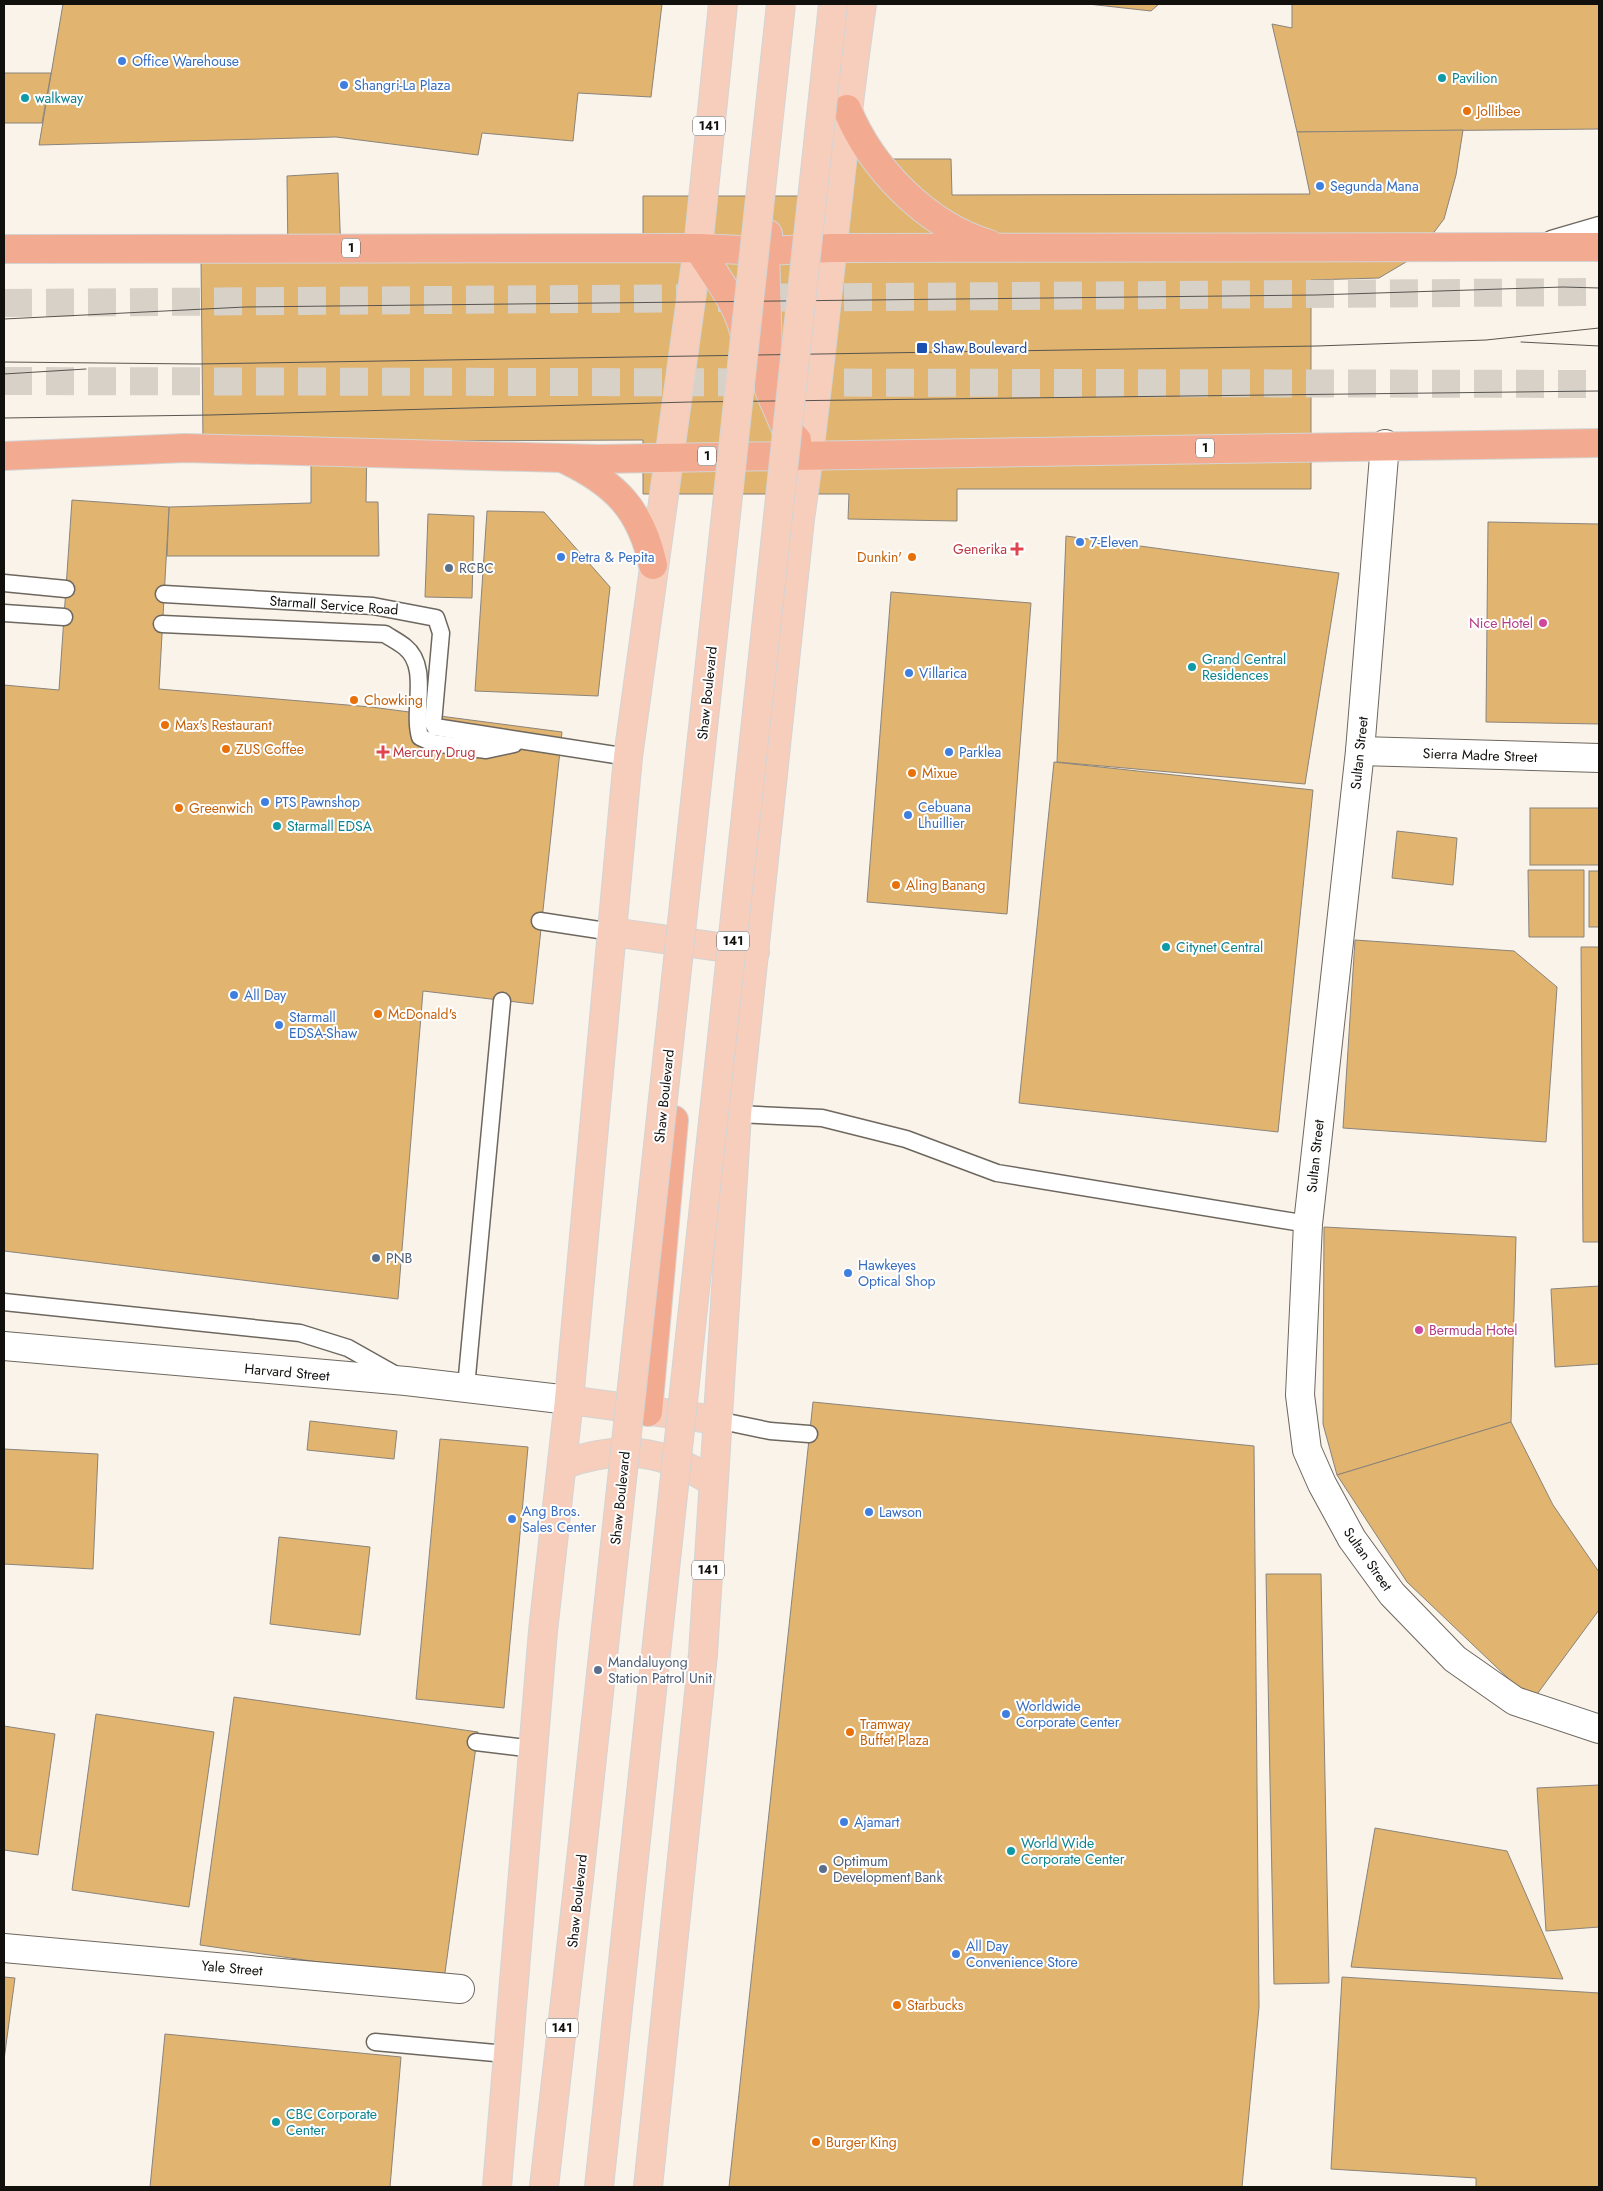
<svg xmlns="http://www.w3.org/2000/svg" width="1603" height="2191" viewBox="0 0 1603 2191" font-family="Jost,sans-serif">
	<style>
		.building { fill: #e1b470; stroke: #8a847b }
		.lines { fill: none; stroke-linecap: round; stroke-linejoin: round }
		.highway-tunnel { stroke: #d7d1c8; stroke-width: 28; stroke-dasharray: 28 14; stroke-linecap: butt }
		.lane-casing { stroke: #6d675f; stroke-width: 19 }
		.street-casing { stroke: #6d675f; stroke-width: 30 }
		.primary-casing { stroke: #d4d4d3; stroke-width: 30 }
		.highway-casing { stroke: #d4d4d3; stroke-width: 30 }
		.lane { stroke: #fff; stroke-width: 16 }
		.street { stroke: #fff; stroke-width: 28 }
		.primary { stroke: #f7cdbc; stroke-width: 28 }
		.highway { stroke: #f2ab90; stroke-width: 28 }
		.tram { stroke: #585550; stroke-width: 1 }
		.primary-bridge-casing { stroke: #d4d4d3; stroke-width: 30; stroke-linecap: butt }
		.primary-bridge { stroke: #f7cdbc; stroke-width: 28 }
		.shop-dot { fill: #3f7fe0; stroke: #fff; stroke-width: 2 }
		.culture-dot { fill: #0f9aa8; stroke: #fff; stroke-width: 2 }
		.food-dot { fill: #e8710a; stroke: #fff; stroke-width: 2 }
		.transit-dot { fill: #1a4fb4; stroke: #fff; stroke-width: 2 }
		.health-dot { fill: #e0444e; stroke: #fff; stroke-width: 2 }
		.service-dot { fill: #5c6f8a; stroke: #fff; stroke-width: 2 }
		.hotel-dot { fill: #d1479c; stroke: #fff; stroke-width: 2 }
		.labels { text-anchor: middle; stroke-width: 4; stroke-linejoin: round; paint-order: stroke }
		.shield { fill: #fff; stroke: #595856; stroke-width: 1 }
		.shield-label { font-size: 12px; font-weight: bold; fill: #12100d }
		.shop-label { font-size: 14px; fill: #366cbe; stroke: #fff; text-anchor: start }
		.culture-label { font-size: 14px; fill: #0d838f; stroke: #fff; text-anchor: start }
		.food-label { font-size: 14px; fill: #c56008; stroke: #fff; text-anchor: start }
		.transit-label { font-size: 14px; fill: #164399; stroke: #fff; text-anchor: start }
		.health-label { font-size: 14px; fill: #be3a42; stroke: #fff; text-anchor: end }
		.service-label { font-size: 14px; fill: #4e5e75; stroke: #fff; text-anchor: start }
		.street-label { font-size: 14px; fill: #12100d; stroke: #fff }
		.hotel-label { font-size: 14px; fill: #b23c85; stroke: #fff; text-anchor: end }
	</style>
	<rect width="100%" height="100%" fill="#faf3e9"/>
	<g class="building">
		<path d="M63,4H662L651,97L578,93L573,141L482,133L478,155L336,137L39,145Z"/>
		<path d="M1088,4H1159L1151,11Z"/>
		<path d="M1292,4H1599V129L1297,132L1272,24L1292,28Z"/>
		<path d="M4,73H51L42,123H4Z"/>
		<path d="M1463,130L1456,175L1444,219L1416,256L1379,278L1311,280V489H957V521L848,519L849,494H643V440L203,442L201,259L643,249V196H846V159H951L952,195L1310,194L1297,132Z"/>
		<path d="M338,173L341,255L288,257L287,176Z"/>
		<path d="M311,441H367L366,502H378L379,556H167L169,507L311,503Z"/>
		<path d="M72,500L169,507L159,689L371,707L562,732L533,1004L423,991L398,1299L4,1251V685L59,690Z"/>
		<path d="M487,511L544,512L610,587L598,696L475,691Z"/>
		<path d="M428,514L474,516L472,598L425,597Z"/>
		<path d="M1488,522L1599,524V724L1486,722Z"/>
		<path d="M1066,536L1339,573L1305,784L1057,762Z"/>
		<path d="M891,592L1031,603L1007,914L867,902Z"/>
		<path d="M1054,762L1313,790L1278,1132L1019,1103Z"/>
		<rect x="1530" y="808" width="69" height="57"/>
		<path d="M1397,831L1457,838L1453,885L1392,878Z"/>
		<path d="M1528,870H1584V937H1529Z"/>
		<rect x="1589" y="871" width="10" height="56"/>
		<path d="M1355,940L1514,951L1557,987L1546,1142L1343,1128Z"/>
		<path d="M1581,947H1599V1242H1583Z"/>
		<path d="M1324,1227L1516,1237L1511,1422L1337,1475L1323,1424Z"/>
		<path d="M1599,1286V1364L1555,1367L1551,1289Z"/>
		<path d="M813,1402L1254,1446L1259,2007L1242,2187H729Z"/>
		<path d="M310,1421L397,1431L394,1459L307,1450Z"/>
		<path d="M1511,1422L1553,1505L1599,1572V1610L1532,1701L1407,1582L1337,1475Z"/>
		<path d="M440,1439L528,1447L504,1708L416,1699Z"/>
		<path d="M4,1449L98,1454L93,1569L4,1564Z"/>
		<path d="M279,1537L370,1547L360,1635L270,1624Z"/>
		<path d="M1266,1574H1321L1329,1983L1274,1984Z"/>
		<path d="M234,1697L478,1732L444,1980L200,1945Z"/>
		<path d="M96,1714L214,1732L189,1907L72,1890Z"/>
		<path d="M4,1726L55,1734L38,1855L4,1850Z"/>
		<path d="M1599,1785V1927L1546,1931L1537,1788Z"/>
		<path d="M1375,1828L1507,1851L1563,1979L1351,1967Z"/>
		<path d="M4,1977L15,1978L4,2060Z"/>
		<path d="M1342,1977L1599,1993V2187H1476V2178L1331,2169Z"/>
		<path d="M165,2034L401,2057L390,2187H150Z"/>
	</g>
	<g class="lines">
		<g class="highway-tunnel">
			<path d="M4,303L1599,292"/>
			<path d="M4,381L1599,384"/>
		</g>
		<defs>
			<g id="lane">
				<path d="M1551,239L1599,225"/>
				<path d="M4,583L66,589"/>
				<path d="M164,594L373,606L436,618L441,633L433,723L435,727L628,757"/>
				<path d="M4,613L64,617"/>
				<path d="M162,624L385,634C391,638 399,642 405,647C430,667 412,710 420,737L433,743L486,750L514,744"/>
				<path d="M540,921L612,932"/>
				<path d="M737,1114L822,1118L906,1139L997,1173L1308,1224"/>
				<path d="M4,1302L300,1333L348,1348L396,1375"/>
				<path d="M466,1387L502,1001"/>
				<path d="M717,1420L770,1431L809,1434"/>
				<path d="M476,1742L534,1749"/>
				<path d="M375,2042L506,2054"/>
			</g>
			<g id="street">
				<path d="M1385,444L1360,751L1308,1224L1300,1395L1307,1450L1322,1484L1352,1539L1392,1594L1455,1659L1515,1701L1599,1729"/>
				<path d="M1360,751L1599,758"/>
				<path d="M4,1346L406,1381L569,1400"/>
				<path d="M4,1948L460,1989"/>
			</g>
			<g id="primary">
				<path d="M612,932L755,952"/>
				<path d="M569,1400L717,1420"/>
				<path d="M562,1465C618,1444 663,1449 713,1482"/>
				<path d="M497,2187L543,1631L569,1400L628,757L698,248L723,4"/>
				<path d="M544,2187L580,1869"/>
				<path d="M599,2187L632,1877"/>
				<path d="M648,2187L703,1654L737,1114L800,519C825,348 837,175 862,4"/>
			</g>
			<g id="highway">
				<path d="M847,109C871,168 926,225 989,244"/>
				<path d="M768,234L765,251L769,390L785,427L797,440"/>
				<path d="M698,248C716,277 741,307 746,341"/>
				<path d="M4,249L698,248L765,251L831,248L1599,247"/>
				<path d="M4,456L185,448L598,459L1599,443"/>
				<path d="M566,460C616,484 641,510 653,565"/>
				<path d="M648,1412L674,1120"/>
			</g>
		</defs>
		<use href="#lane" class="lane-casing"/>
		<use href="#street" class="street-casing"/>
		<use href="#primary" class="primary-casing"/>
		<use href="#highway" class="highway-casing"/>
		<use href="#lane" class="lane"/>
		<use href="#street" class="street"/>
		<use href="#primary" class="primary"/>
		<use href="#highway" class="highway"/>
		<g class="tram">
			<path d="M4,319L245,307L1316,295L1563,287L1599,288"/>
			<path d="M1521,342L1599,346"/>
			<path d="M4,362L197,364L1317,346L1486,340L1599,328"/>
			<path d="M4,374L86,369"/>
			<path d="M4,418L210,415L690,402L1599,391"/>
		</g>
		<defs>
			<g id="primary-bridge">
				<path d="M580,1869L781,4"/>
				<path d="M632,1877L833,4"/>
			</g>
		</defs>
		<use href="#primary-bridge" class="primary-bridge-casing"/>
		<use href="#primary-bridge" class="primary-bridge"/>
	</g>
	<g class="shop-dot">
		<circle cx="122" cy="61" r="5"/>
		<circle cx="344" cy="85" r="5"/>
		<circle cx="1320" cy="186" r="5"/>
		<circle cx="1080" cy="542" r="5"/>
		<circle cx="561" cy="557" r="5"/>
		<circle cx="909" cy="673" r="5"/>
		<circle cx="949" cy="752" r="5"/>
		<circle cx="265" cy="802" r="5"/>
		<circle cx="908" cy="815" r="5"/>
		<circle cx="234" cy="995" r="5"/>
		<circle cx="279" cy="1025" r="5"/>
		<circle cx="848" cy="1273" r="5"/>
		<circle cx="869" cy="1512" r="5"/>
		<circle cx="512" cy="1519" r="5"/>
		<circle cx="1006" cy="1714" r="5"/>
		<circle cx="844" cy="1822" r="5"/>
		<circle cx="956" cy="1954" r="5"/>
	</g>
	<g class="culture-dot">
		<circle cx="1442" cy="78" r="5"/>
		<circle cx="25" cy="98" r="5"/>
		<circle cx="1192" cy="667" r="5"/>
		<circle cx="277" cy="826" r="5"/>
		<circle cx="1166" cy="947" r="5"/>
		<circle cx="1011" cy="1851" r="5"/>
		<circle cx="276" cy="2122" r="5"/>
	</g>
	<g class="food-dot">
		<circle cx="1467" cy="111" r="5"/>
		<circle cx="912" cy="557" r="5"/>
		<circle cx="354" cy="700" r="5"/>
		<circle cx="165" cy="725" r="5"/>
		<circle cx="226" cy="749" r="5"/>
		<circle cx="912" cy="773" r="5"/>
		<circle cx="179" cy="808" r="5"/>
		<circle cx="896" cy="885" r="5"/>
		<circle cx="378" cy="1014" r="5"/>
		<circle cx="850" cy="1732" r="5"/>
		<circle cx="897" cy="2005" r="5"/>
		<circle cx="816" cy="2142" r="5"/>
	</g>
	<rect class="transit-dot" x="916" y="342" width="12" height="12" rx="2.5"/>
	<g class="health-dot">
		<path d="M1014.5 541.5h5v5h5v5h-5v5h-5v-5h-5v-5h5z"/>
		<path d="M380.5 744.5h5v5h5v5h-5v5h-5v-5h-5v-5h5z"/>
	</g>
	<g class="service-dot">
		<circle cx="449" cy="568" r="5"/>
		<circle cx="376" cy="1258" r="5"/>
		<circle cx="598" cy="1670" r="5"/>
		<circle cx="823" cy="1869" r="5"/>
	</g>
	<g class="hotel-dot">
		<circle cx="1543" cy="623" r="5"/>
		<circle cx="1419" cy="1330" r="5"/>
	</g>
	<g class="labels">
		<g class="shield">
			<rect x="693" y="116.5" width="32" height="19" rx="4"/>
			<rect x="342" y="238.5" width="18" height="19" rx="4"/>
			<rect x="1196" y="438.5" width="18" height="19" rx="4"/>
			<rect x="698" y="446.5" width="18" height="19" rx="4"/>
			<rect x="717" y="931.5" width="32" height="19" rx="4"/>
			<rect x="692" y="1560.5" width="32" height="19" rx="4"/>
			<rect x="546" y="2018.5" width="32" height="19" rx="4"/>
		</g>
		<g class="shield-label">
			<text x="709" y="130">141</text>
			<text x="351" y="252">1</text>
			<text x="1205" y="452">1</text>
			<text x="707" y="460">1</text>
			<text x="733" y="945">141</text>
			<text x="708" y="1574">141</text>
			<text x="562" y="2032">141</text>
		</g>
		<g class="shop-label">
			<text x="132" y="66">Office Warehouse</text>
			<text x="354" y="90">Shangri-La Plaza</text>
			<text x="1330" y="191">Segunda Mana</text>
			<text x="1090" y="547">7-Eleven</text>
			<text x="571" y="562">Petra &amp; Pepita</text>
			<text x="919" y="678">Villarica</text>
			<text x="959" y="757">Parklea</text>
			<text x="275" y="807">PTS Pawnshop</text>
			<text x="918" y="812">Cebuana<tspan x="918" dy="16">Lhuillier</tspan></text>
			<text x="244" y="1000">All Day</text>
			<text x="289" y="1022">Starmall<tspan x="289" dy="16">EDSA-Shaw</tspan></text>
			<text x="858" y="1270">Hawkeyes<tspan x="858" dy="16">Optical Shop</tspan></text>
			<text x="522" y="1516">Ang Bros.<tspan x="522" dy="16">Sales Center</tspan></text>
			<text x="879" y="1517">Lawson</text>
			<text x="1016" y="1711">Worldwide<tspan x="1016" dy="16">Corporate Center</tspan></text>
			<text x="854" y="1827">Ajamart</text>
			<text x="966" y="1951">All Day<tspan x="966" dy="16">Convenience Store</tspan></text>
		</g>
		<g class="culture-label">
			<text x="1452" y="83">Pavilion</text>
			<text x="35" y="103">walkway</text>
			<text x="1202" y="664">Grand Central<tspan x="1202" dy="16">Residences</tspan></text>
			<text x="287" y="831">Starmall EDSA</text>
			<text x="1176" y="952">Citynet Central</text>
			<text x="1021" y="1848">World Wide<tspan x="1021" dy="16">Corporate Center</tspan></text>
			<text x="286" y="2119">CBC Corporate<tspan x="286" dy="16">Center</tspan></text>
		</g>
		<g class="food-label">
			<text x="1477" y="116">Jollibee</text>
			<text x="902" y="562" text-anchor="end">Dunkin'</text>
			<text x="364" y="705">Chowking</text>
			<text x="175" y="730">Max's Restaurant</text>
			<text x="236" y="754">ZUS Coffee</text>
			<text x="922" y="778">Mixue</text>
			<text x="189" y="813">Greenwich</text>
			<text x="906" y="890">Aling Banang</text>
			<text x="388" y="1019">McDonald's</text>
			<text x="860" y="1729">Tramway<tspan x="860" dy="16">Buffet Plaza</tspan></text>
			<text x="907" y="2010">Starbucks</text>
			<text x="826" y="2147">Burger King</text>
		</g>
		<g class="transit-label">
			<text x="933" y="353">Shaw Boulevard</text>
		</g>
		<g class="health-label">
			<text x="1007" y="554">Generika</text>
			<text x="393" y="757" text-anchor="start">Mercury Drug</text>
		</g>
		<g class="service-label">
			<text x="459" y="573">RCBC</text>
			<text x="386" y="1263">PNB</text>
			<text x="608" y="1667">Mandaluyong<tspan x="608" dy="16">Station Patrol Unit</tspan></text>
			<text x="833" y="1866">Optimum<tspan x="833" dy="16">Development Bank</tspan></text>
		</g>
		<g class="street-label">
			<text transform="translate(334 605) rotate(4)" y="5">Starmall Service Road</text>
			<text transform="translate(707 693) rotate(-84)" y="5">Shaw Boulevard</text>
			<text transform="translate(1359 753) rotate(-84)" y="5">Sultan Street</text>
			<text transform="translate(1480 755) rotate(2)" y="5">Sierra Madre Street</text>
			<text transform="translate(664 1096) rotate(-84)" y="5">Shaw Boulevard</text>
			<text transform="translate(1315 1156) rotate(-84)" y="5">Sultan Street</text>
			<text transform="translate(287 1372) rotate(5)" y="5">Harvard Street</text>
			<text transform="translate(620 1498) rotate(-84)" y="5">Shaw Boulevard</text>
			<text transform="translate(1368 1559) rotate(55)" y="5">Sultan Street</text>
			<text transform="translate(577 1901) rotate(-84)" y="5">Shaw Boulevard</text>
			<text transform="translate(232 1968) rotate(5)" y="5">Yale Street</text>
		</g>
		<g class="hotel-label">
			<text x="1533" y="628">Nice Hotel</text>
			<text x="1429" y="1335" text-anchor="start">Bermuda Hotel</text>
		</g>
	</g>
	<rect width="1603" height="2191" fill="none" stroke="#12100d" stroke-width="10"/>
</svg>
